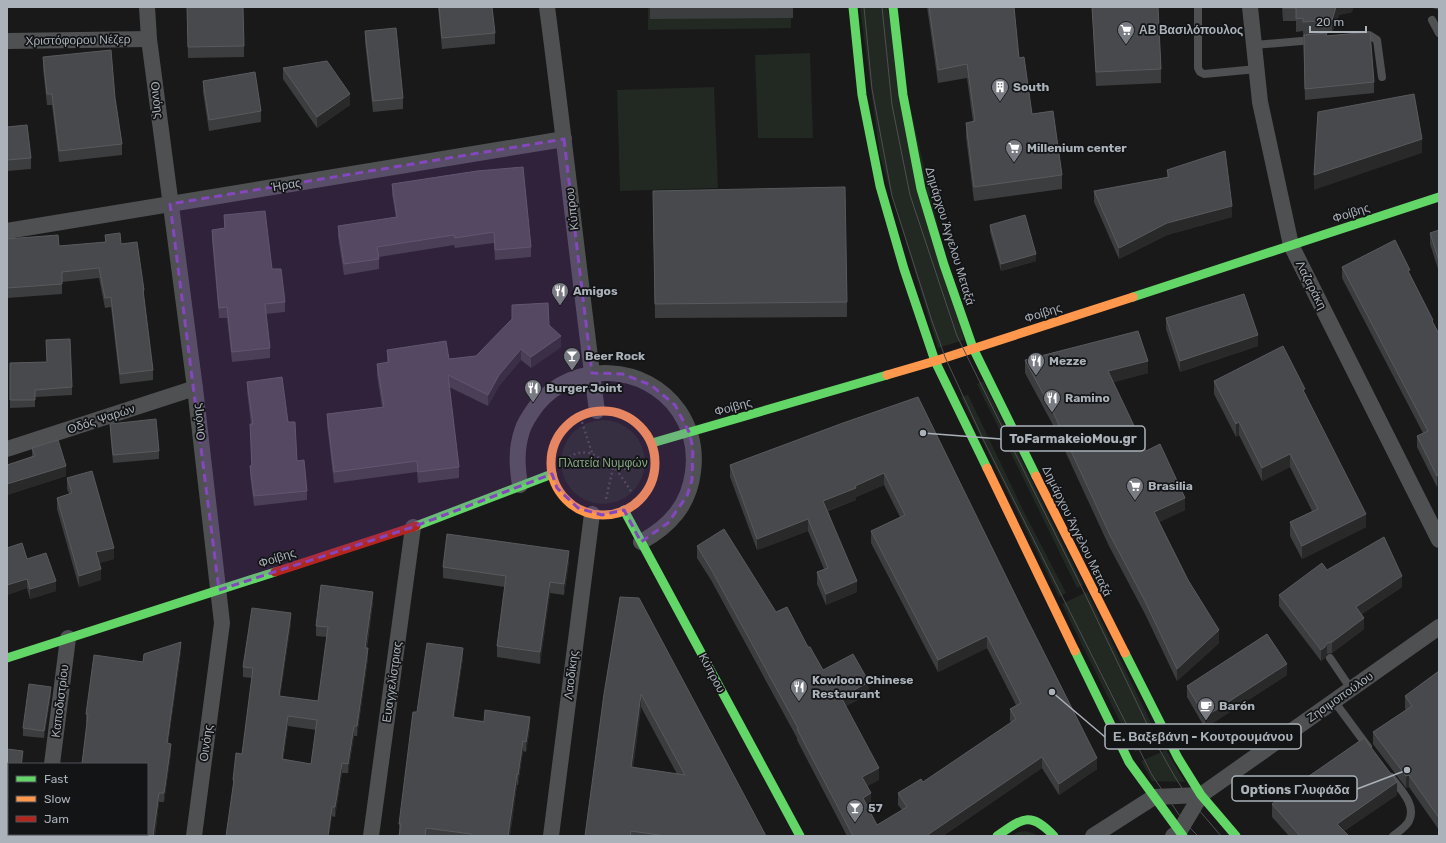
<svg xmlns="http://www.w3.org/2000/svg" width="1446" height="843" viewBox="0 0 1446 843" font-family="Rubik,sans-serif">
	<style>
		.green { fill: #222822 }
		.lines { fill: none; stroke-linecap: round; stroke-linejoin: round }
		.path { stroke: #494b4d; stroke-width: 2.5; stroke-dasharray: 2 3; stroke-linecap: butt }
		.lane { stroke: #4e5052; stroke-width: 8 }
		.street { stroke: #4e5052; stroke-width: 16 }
		.fast { stroke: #63d668; stroke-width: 9 }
		.slow { stroke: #ff974d; stroke-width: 9 }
		.jam { stroke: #b3261e; stroke-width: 9 }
		.tram { stroke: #4e4f51; stroke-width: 1 }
		.wall { fill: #3c3d3e; fill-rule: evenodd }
		.shaded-wall { fill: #29292a }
		.building { fill: #48494c; stroke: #585a5d; fill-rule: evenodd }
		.marked { fill: #8547be; fill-opacity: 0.2; stroke: #8547be; stroke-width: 3; stroke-dasharray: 8 5; stroke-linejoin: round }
		.labels { text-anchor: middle; stroke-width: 3.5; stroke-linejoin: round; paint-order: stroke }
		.poi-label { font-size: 12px; font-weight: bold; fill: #abb2ba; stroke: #131416; text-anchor: start }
		.street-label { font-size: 12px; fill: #abb2ba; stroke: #131416 }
		.park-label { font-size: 12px; fill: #86a483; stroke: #131416 }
		.leader { fill: none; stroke: #abb2ba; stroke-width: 1.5 }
		.callout-dot { fill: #abb2ba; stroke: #131416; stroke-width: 1.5 }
		.callout { fill: #131416; stroke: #abb2ba; stroke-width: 1.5 }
		.callout-label { font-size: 13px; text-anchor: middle; font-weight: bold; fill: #abb2ba }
	</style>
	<rect width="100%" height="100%" fill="#19191a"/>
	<g class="green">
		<path d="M648,7H791V28L648,30Z"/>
		<path d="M860,7H887L964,340L938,348L880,156Z"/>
		<path d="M810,53L813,138H758L755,55Z"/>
		<path d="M714,87L718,188L620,191L617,90Z"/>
		<path d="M983,381L1083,585L1077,588L977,384Z"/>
		<path d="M968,395L1024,512L1066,593L1059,597L961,397Z"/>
		<circle cx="603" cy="462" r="42"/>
		<path d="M1087,592L1159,739L1135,752L1062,604Z"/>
		<path d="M1166,750L1185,782L1152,781L1141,761Z"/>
		<path d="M1026,831L1033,833L1039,836H1011L1018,832Z"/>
	</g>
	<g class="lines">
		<g class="path">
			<path d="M582,422L592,453"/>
			<path d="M565,460C601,432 610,493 639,458"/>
			<path d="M616,469L631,491"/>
			<path d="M606,499L613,468"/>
		</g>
		<g class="lane">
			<path d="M1198,7V68L1200,72L1204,74L1257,69"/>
			<path d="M1432,20L1439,33"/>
			<path d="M1361,36L1369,35L1377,40L1382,77"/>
			<path d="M1254,45L1313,40"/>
			<path d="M1330,658L1351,689"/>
			<path d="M1334,701L1368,747"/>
			<path d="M1391,777C1400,789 1417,805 1409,821C1406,827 1398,832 1393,836"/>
		</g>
		<g class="street">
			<path d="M147,7L149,39L195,388L222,623L194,836"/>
			<path d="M547,7C565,142 579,276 597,411"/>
			<path d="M1250,7L1260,102L1291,245L1439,540"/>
			<path d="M7,41L149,39"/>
			<path d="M7,231L564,139"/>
			<path d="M7,449L195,388"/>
			<path d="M520,485C517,466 516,449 522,431C525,421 531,413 537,405C574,360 646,363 679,411C691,429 696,450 693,472C689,505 670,526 641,542"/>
			<path d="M52,764L68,638"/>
			<path d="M43,836V834"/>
			<path d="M371,836L413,527"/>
			<path d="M551,836L592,514"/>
			<path d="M1093,836L1154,797L1201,795"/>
			<path d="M1173,836L1179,832L1201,795L1439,627"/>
		</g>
		<g class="fast">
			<path d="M853,7L862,95L880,186L904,269L935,361L987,468"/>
			<path d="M893,7L903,95L921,189L944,265L973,348L1036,476"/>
			<path d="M1133,297L1439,197"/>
			<path d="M652,443L887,375"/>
			<path d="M624,510L800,836"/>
			<path d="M416,526L552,474"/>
			<path d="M1075,651L1129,762L1183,836"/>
			<path d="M1125,653L1178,758L1201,795L1236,836"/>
			<path d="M7,658L275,572"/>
			<path d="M997,836C1023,818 1030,811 1054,836"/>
		</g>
		<g class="slow">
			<path d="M887,375L935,361L1133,297"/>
			<circle cx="603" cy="463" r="52"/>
			<path d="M987,468L1075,651"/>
			<path d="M1036,476L1125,653"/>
		</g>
		<path class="jam" d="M275,572L416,526"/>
		<g class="tram">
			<path d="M864,7L872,89L892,196L932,321L945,357L983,439L1152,775L1184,822L1198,836"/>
			<path d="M882,7L892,105L910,195L957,336L1083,590L1158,747L1175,777L1187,796L1221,836"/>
		</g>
	</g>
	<g class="wall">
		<path d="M187,7L244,46V57L188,58Z"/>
		<path d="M438,7H492L495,33V44L442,49Z"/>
		<path d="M650,7H793V18L650,19Z"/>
		<path d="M927,7H1014L1019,58L1032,114L1062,175V189L974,201L966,137V123L973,122L967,78L938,83Z"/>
		<path d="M1092,7H1158L1161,69V83L1096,86Z"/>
		<path d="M1282,7H1353L1352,12L1339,15L1332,33H1327V36L1374,82V93L1305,100L1303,31L1296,32V21H1283Z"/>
		<path d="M1429,7H1439V10Z"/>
		<path d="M365,31L403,98V109L373,112L365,42Z"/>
		<path d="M43,57L115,98L122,144V155L59,162L52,105H47L43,68Z"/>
		<path d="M283,68L350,105L317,128L283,79Z"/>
		<path d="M203,81L261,111V122L209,131L203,92Z"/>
		<path d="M7,127L31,158V169L7,171Z"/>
		<path d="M1167,170L1232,217L1167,235L1119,259L1094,202V191L1167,178Z"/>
		<path d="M392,184L531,247V257L495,260L494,243L455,248L454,245L379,257V269L344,275L338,237V226L396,218L392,194Z"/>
		<path d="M653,205L847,302V317L655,318Z"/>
		<path d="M224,215L272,269L285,302V312L266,314L270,348V358L232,362L227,318H219L212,240V230L224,228Z"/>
		<path d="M990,225L1036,261L1001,271L990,232Z"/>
		<path d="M1439,230V272L1430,244V233Z"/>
		<path d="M105,235L121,244L144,290V300L153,370V380L120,384L111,307L105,308L99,278L62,282V294L7,298V239L59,246L105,242Z"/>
		<path d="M1342,267L1410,274L1439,334L1437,487L1417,447V436L1423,433L1342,278Z"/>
		<path d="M512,305L549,325L561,347L531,368L521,360L499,386L488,406L449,387L459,467V478L418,483L417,472L334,483L327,425V414L382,407L377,375V364L387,362V350L449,359L476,356L512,319Z"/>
		<path d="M1166,318L1258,346L1180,372L1166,329Z"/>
		<path d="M46,340L72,387V395L35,397V407L10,408V363L47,362Z"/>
		<path d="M1025,360L1148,373L1113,382L1146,451L1185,510L1159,522L1219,643L1177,681L1145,614L1109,546L1053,425L1025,373Z"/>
		<path d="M1214,381L1305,393L1366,527L1302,559L1290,536V522L1312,511L1290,467L1262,481L1239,435L1236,437L1214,394Z"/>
		<path d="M247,382L288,422L297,461L307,491V500L254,506L250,475V466L251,465L250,424H251L247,391Z"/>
		<path d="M918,397L1097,769L1059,795L1042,768L943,836H847L797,740V738L711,580L697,558V546L776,612L808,647L823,670L869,694L846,706L879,780L867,786L871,805L867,807L877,825L902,810L898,805V793L923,782L1011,723L1010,720V709L1016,705L987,648L938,672L871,543V531L900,517L884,485L856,497V500L828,511L857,592L826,605L817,584V572L824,569L808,531L757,550L730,477V465Z"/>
		<path d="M110,424L159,451V459L113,463L110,431Z"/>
		<path d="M32,448L66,476L7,495V465L32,456Z"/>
		<path d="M67,478L114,559L99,563L101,580L79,587L57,509V498L69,494L67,489Z"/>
		<path d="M7,548L27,559L56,591L30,599L27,588L7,595Z"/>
		<path d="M569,562L564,595L550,593L540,664L497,657V646L505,587L443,578V567Z"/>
		<path d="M1327,570L1402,587L1362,614L1364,629L1332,653L1327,654L1325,658L1321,661L1279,606V595Z"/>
		<path d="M620,597L766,836H585ZM641,707L677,774L633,768Z"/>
		<path d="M373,602L367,648L368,658L357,736H354L348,773H342L335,817L233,790V780L242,754L252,678L243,677V667L291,623L280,696L318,701L327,637L316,636V626ZM288,726L316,730L311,764L283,760Z"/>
		<path d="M181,651L168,744L171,753L164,802H159L155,836H72L87,723H86V714L143,662Z"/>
		<path d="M463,658L454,717L530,727L526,752L523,751L518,785H517L510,836H399L400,834H399V824L417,712Z"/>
		<path d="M1439,671V830L1409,787L1406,788L1373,744V732L1406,710L1405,708V696Z"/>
		<path d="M1287,675L1205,728L1187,697V686Z"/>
		<path d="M51,694L44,738L23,736V728Z"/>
		<path d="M1397,795L1344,831L1349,836H1289L1272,817V804Z"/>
	</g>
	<g class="shaded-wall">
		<path d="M1336,7H1353L1352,12L1339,15L1332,33V20Z"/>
		<path d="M350,94V105L317,128V117Z"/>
		<path d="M1422,139V153L1314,190V175Z"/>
		<path d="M1232,206V217L1167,235L1119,259V248L1167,223Z"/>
		<path d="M1036,254V261L1001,271V264Z"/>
		<path d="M1258,335V346L1180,372V361Z"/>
		<path d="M561,336V347L531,368V357Z"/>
		<path d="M521,349V360L499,386L488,406V395L499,375Z"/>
		<path d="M1148,361V373L1108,384V371Z"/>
		<path d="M1239,422V435L1236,437V424Z"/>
		<path d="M1290,454V467L1262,481V468Z"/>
		<path d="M66,466V476L7,495V484Z"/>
		<path d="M884,473V485L856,497V500L823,512V501L855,486Z"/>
		<path d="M1439,475V486L1437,487V476Z"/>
		<path d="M1185,498V510L1154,525V512Z"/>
		<path d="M1366,514V527L1302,559V546Z"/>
		<path d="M808,519V531L757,550V539Z"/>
		<path d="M114,548V559L96,564V552Z"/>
		<path d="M569,551V562L564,595V584Z"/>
		<path d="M101,569V580L79,587V576Z"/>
		<path d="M1402,576V587L1356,618V607Z"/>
		<path d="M27,579V588L7,595V585Z"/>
		<path d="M56,581V591L30,599V589Z"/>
		<path d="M857,581V592L826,605V594Z"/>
		<path d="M550,582V593L540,664V652Z"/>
		<path d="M373,592V602L365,657V648Z"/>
		<path d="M291,613V623L279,706V696Z"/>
		<path d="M1364,618V629L1332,653V642Z"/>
		<path d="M1219,630V643L1177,681V669Z"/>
		<path d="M987,636V648L938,672V660Z"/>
		<path d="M181,642V651L167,752V743Z"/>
		<path d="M1327,643V654L1325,658L1321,661V650Z"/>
		<path d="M368,648V658L357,736V726Z"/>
		<path d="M463,648V658L453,727V717Z"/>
		<path d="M1287,664V675L1205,728V717Z"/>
		<path d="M869,682V694L841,709V697Z"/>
		<path d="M51,687V694L44,738V731Z"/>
		<path d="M641,694V707L631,780V767Z"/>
		<path d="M288,716V726L282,769V759Z"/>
		<path d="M530,717V727L526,752V742Z"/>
		<path d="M354,726V736L348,773V764Z"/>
		<path d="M523,741V751L518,785V775Z"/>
		<path d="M171,744V753L164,802V793Z"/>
		<path d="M23,751V764H21Z"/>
		<path d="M1042,757V768L943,836H926Z"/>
		<path d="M1097,758V769L1059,795V784Z"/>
		<path d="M342,763V773L335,817V807Z"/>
		<path d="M879,768V780L862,789V777Z"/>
		<path d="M517,774V785L510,836H508Z"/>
		<path d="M1409,775V787L1406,788V776Z"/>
		<path d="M1397,782V795L1337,836V824Z"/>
		<path d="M159,793V802L155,836H153Z"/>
		<path d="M871,793V805L863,809V798Z"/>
		<path d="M332,807V817L329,836H328Z"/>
	</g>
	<g class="building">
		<path d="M187,7H243L244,46L188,47Z"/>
		<path d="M439,7H492L495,33L442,38Z"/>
		<path d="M929,7H1014L1019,58L1024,57L1032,114L1053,111L1062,175L974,187L966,123L975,121L967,64L938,70Z"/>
		<path d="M1092,7H1158L1161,69L1096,72Z"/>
		<path d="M1283,7H1336L1332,20L1303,22V18L1296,19V8H1283Z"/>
		<path d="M396,28L403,98L373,101L365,31Z"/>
		<path d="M1370,32L1374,82L1305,89L1304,35L1327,33L1326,36Z"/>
		<path d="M111,50L115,98L122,144L59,151L52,94H47L43,57Z"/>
		<path d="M327,61L350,94L317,117L283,68Z"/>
		<path d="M255,72L261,111L209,120L203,81Z"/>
		<path d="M1414,94L1422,139L1314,175L1318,112Z"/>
		<path d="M27,125L31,158L7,160V127Z"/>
		<path d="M1225,151L1232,206L1167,223L1119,248L1094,191L1169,177L1167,170Z"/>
		<path d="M523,167L531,247L495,250L494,232L455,238L454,235L377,247L379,259L344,264L338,226L397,217L392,184L477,171Z"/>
		<path d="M845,187L847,302L655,304L653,191Z"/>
		<path d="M265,211L272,269H281L285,302L265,304L270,348L232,352L227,307L219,308L212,230L225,228L224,215Z"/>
		<path d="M1025,215L1036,254L1001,264L990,225Z"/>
		<path d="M1439,230V261L1430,233Z"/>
		<path d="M120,233L121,244L137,242L144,290H143L153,370L120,374L111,297L105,298L99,268L62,272V284L7,288V239L58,235L59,246L106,242L105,235Z"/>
		<path d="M1395,240L1410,270L1408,271L1433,320L1432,321L1439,334V475L1437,476L1417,436L1428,431L1342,267Z"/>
		<path d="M1244,294L1258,335L1180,361L1166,318Z"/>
		<path d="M548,303L549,325L561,336L531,357L521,349L499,375L488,395L448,375L459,467L418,472L417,461L334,472L327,414L384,407L377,364L389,362L387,350L446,341L449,359L476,356L512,319V305Z"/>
		<path d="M1138,331L1148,361L1108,371L1146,451L1160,444L1185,498L1154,512L1188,580L1219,630L1177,669L1145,601L1109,533L1053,412L1025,360Z"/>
		<path d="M70,339L72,387L35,390V400H10V363L47,362L46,340Z"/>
		<path d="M1283,346L1305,389L1303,390L1366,514L1302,546L1290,522L1318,509L1290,454L1262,468L1239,422L1236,424L1214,381Z"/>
		<path d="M282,377L288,422H295L297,461L304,460L307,491L254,496L250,466L252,465L250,424H253L247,382Z"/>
		<path d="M918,397L1026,617L1097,758L1059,784L1042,757L926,836H853L797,729L798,728L711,569L697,546L724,529L776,612L787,607L808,647H810L823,670L853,654L869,682L841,697L879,768L862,777L871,793L863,798L877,825L907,807L898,793L921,779L923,782L1016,719L1010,709L1021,703L987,636L938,660L871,531L905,515L884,473L855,486L856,488L823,501L857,581L826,594L817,572L828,568L808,519L757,539L730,465L843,423Z"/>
		<path d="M156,419L159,451L113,455L110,424Z"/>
		<path d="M58,440L66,466L7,484V465L35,456L32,448Z"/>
		<path d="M92,471L114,548L96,552L101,569L79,576L57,498L72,493L67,478Z"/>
		<path d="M447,534L569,551L564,584L550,582L540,652L497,646L506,576L443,567Z"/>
		<path d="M1384,537L1402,576L1356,607L1364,618L1332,642L1327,643L1325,647L1321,650L1279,595L1322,563L1327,570Z"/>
		<path d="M22,543L27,559L46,553L56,581L30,589L27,579L7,585V562H8L7,560V548Z"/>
		<path d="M321,585L373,592L365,648H368L357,726H354L348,764L342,763L335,807H332L328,836H226L234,780H233L236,753L242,754L253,668L243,667L252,608L291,613L279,696L318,701L328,627L316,626ZM288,716L317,720L311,764L282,759Z"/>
		<path d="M620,597L639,598L766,836H666L631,831L630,836H585L604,694ZM641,694L685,775L631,767Z"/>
		<path d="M1267,634L1287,664L1205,717L1187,686Z"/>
		<path d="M181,642L167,743L171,744L164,793H159L153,836H72V834H147V764H82L88,714H86L94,655L143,662L144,654Z"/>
		<path d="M427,643L463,648L453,717L484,722L485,710L530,717L526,742L523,741L518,775L517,774L508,836H471V834L426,828L425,836H399L401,824H399L413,712H417Z"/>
		<path d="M1439,671V818L1409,775L1406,776L1373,732L1412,706L1405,696Z"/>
		<path d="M29,684L51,687L44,731L23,728Z"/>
		<path d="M1364,738L1397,782L1337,824L1349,836H1300L1272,804L1299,783Z"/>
		<path d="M7,749L23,751L21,764H9V834H26V836H7Z"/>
	</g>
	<path class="marked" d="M564,139L592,373L623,374L651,385L675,405L689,432L693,448L692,480L687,496L668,523L641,542L624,510L602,515L578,508L557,488L552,474L413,527L219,590L170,204Z"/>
	<defs>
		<symbol id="supermarket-pin" viewBox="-11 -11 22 30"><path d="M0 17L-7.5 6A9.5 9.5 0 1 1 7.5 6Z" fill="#787c82" stroke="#131416"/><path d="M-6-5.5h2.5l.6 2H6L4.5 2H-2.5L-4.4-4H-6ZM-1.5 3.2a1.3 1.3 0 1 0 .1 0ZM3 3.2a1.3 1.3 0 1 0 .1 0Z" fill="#fff"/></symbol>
		<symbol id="building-pin" viewBox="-11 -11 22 30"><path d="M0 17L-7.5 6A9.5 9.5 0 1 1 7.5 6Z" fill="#787c82" stroke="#131416"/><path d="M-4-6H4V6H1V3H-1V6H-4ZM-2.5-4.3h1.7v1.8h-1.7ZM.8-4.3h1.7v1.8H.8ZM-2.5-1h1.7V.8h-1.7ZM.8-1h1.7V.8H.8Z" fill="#fff"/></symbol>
		<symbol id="restaurant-pin" viewBox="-11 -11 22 30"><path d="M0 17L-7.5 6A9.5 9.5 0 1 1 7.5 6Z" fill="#787c82" stroke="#131416"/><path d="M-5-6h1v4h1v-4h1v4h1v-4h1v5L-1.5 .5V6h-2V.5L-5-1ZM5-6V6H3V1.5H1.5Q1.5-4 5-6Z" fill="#fff"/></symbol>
		<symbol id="bar-pin" viewBox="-11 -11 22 30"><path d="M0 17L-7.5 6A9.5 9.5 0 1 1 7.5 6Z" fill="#787c82" stroke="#131416"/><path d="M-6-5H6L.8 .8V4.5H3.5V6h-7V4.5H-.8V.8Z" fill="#fff"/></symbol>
		<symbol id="cafe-pin" viewBox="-11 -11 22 30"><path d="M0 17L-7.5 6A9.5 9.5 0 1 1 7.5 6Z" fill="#787c82" stroke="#131416"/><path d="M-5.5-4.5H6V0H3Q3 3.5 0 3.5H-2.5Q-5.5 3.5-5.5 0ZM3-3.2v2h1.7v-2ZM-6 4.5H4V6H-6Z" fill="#fff"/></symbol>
	</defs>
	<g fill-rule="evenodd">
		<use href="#supermarket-pin" x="1116" y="20" width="20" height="27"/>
		<use href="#building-pin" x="990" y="77" width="20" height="27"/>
		<use href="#supermarket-pin" x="1004" y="138" width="20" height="27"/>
		<use href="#restaurant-pin" x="550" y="281" width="20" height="27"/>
		<use href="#bar-pin" x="562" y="346" width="20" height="27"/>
		<use href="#restaurant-pin" x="1026" y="351" width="20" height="27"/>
		<use href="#restaurant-pin" x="523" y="378" width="20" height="27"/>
		<use href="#restaurant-pin" x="1042" y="388" width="20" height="27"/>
		<use href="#supermarket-pin" x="1125" y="476" width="20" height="27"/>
		<use href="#restaurant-pin" x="789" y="677" width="20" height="27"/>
		<use href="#cafe-pin" x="1196" y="696" width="20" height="27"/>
		<use href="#bar-pin" x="845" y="798" width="20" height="27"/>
	</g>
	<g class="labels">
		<g class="poi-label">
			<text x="1139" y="34">ΑΒ Βασιλόπουλος</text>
			<text x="1013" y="91">South</text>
			<text x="1027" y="152">Millenium center</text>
			<text x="573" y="295">Amigos</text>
			<text x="585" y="360">Beer Rock</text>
			<text x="1049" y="365">Mezze</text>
			<text x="546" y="392">Burger Joint</text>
			<text x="1065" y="402">Ramino</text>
			<text x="1148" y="490">Brasilia</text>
			<text x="812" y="684">Kowloon Chinese<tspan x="812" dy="14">Restaurant</tspan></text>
			<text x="1219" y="710">Barón</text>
			<text x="868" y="812">57</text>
		</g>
		<g class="street-label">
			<text transform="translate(78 40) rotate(-1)" y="4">Χριστόφορου Νέζερ</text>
			<text transform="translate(157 100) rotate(83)" y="4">Οινόης</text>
			<text transform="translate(286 185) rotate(-9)" y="4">Ήρας</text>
			<text transform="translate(572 209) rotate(-97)" y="4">Κύπρου</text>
			<text transform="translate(1351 213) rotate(-18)" y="4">Φοίβης</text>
			<text transform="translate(950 236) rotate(73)" y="4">Δημάρχου Άγγελου Μεταξά</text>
			<text transform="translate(1311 285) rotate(63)" y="4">Λαζαράκη</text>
			<text transform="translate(1043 313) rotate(-18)" y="4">Φοίβης</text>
			<text transform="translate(733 407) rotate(-16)" y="4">Φοίβης</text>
			<text transform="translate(101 419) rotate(-18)" y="4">Οδóς Ψαρών</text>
			<text transform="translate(199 422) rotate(-97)" y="4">Οινόης</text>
			<text transform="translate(1077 531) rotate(64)" y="4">Δημάρχου Άγγελου Μεταξά</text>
			<text transform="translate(277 558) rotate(-18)" y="4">Φοίβης</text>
			<text transform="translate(712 673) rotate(62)" y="4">Κύπρου</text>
			<text transform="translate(571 675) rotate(-83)" y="4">Λαοδίκης</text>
			<text transform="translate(392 682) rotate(-82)" y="4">Ευαγγελίστριας</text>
			<text transform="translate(1340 697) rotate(-35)" y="4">Ζησιμοπούλου</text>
			<text transform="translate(60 701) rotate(-83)" y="4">Καποδιστρίου</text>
			<text transform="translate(206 743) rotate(-82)" y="4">Οινόης</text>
		</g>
		<g class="park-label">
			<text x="603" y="467">Πλατεία Νυμφών</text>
		</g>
	</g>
	<path class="leader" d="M923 433L1001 439M1052 692L1105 737M1407 770L1357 789"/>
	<g class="callout-dot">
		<circle cx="923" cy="433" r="4"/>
		<circle cx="1052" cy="692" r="4"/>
		<circle cx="1407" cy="770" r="4"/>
	</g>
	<g class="callout">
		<rect x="1001" y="426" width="144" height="25" rx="4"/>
		<rect x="1105" y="724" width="196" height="25" rx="4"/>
		<rect x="1232" y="776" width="125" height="25" rx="4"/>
	</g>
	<g class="callout-label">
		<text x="1073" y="443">ToFarmakeioMou.gr</text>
		<text x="1203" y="741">Ε. Βαξεβάνη - Κουτρουμάνου</text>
		<text x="1295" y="794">Options Γλυφάδα</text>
	</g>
	<rect width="1446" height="843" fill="none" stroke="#abb2ba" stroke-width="16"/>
	<rect x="8" y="763" width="140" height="72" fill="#131416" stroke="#505358"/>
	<rect x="16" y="776" width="20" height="6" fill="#63d668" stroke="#505358"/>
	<text x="44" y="783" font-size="12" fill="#abb2ba">Fast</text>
	<rect x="16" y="796" width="20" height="6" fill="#ff974d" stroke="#505358"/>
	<text x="44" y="803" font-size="12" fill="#abb2ba">Slow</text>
	<rect x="16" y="816" width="20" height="6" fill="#b3261e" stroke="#505358"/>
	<text x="44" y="823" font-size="12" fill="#abb2ba">Jam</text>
	<path d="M1310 26v6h56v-6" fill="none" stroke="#abb2ba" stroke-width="2"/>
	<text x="1316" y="26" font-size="12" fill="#abb2ba" stroke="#131416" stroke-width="3" paint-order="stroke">20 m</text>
</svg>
